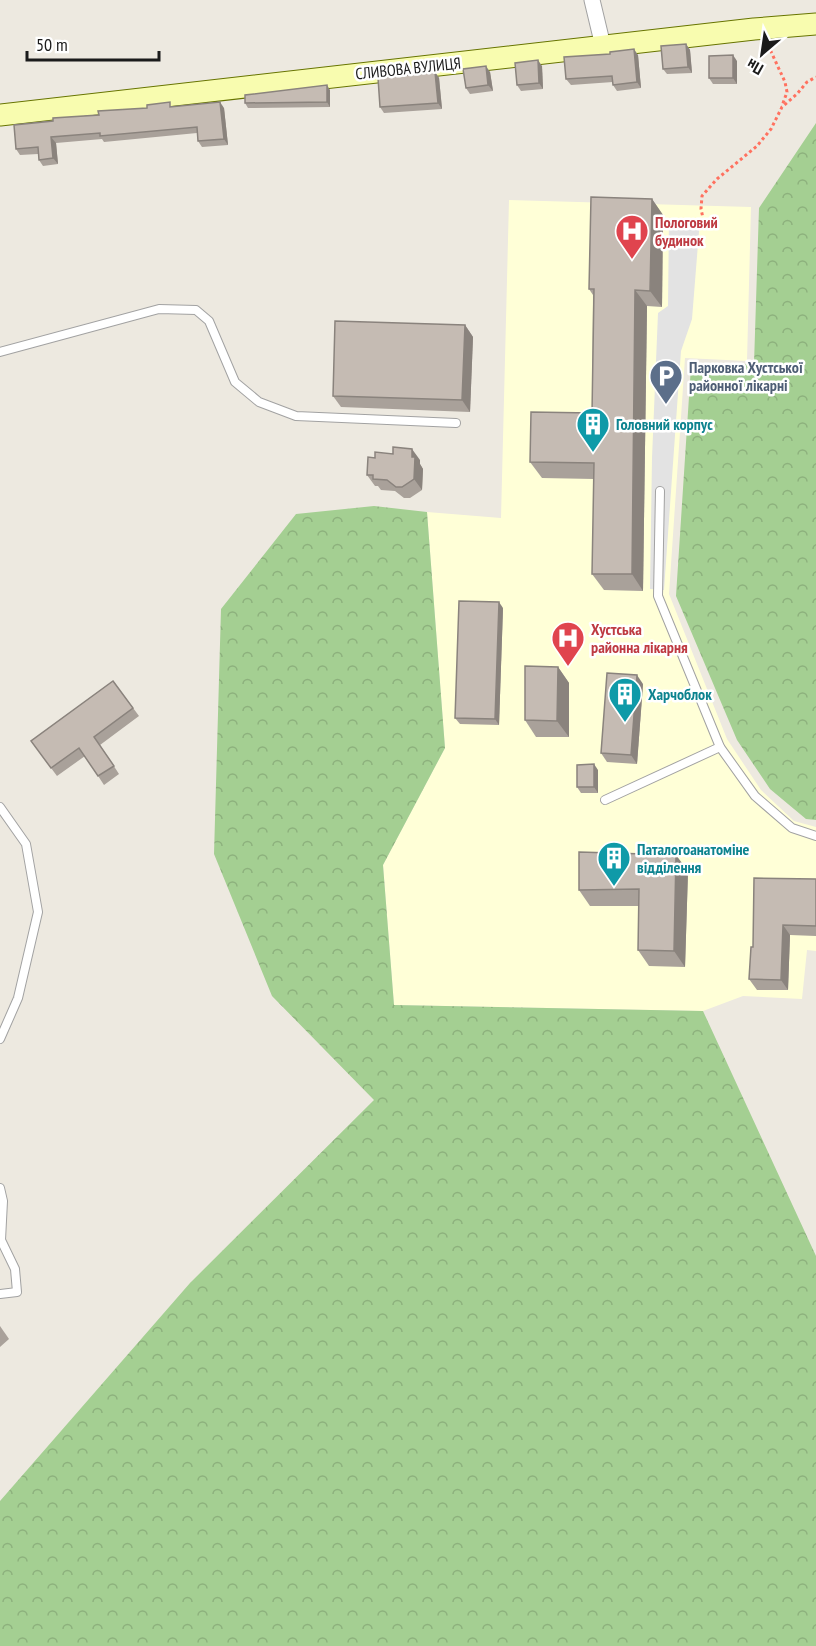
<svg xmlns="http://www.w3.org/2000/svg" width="816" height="1646" viewBox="0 0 816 1646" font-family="'PT Sans Narrow',sans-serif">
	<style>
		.education { fill: #ffffd7 }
		.forest { fill: url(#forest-crowns) }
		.parking { fill: #e3e3e3 }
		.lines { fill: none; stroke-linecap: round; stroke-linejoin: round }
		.lane-casing { stroke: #a2a2a2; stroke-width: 10 }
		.street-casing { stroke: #a2a2a2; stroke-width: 17 }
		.secondary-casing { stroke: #677400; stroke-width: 23 }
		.path { stroke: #ff715f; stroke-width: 3; stroke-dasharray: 3 3; stroke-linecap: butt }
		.lane { stroke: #fff; stroke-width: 8 }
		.street { stroke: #fff; stroke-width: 15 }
		.secondary { stroke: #f8fcaf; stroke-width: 21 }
		.wall { fill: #a9a19a }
		.shaded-wall { fill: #8a837d }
		.building { fill: #c5bbb3; stroke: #8a837d; stroke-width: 1.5 }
		.labels { text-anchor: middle; stroke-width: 5; stroke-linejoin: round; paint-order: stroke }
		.street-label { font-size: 16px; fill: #1b1b1b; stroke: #fff }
		.health-label { font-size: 16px; font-weight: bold; fill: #be3a42; stroke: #fff; text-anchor: start }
		.service-label { font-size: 16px; font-weight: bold; fill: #4e5e75; stroke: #fff; text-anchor: start }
		.culture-label { font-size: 16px; font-weight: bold; fill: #0d838f; stroke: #fff; text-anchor: start }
	</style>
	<defs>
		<pattern id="forest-crowns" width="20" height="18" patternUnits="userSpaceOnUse" patternTransform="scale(1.5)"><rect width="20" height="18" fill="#a4cf92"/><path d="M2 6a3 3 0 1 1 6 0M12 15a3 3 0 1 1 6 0" fill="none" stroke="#8db17d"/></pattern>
	</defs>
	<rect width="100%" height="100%" fill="#ede9e0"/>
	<path class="education" d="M509,200L751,207L747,361L685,358L669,594L727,739L761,790L794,821L816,827V951L807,950L802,999L743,996L703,1011L394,1005L383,865L445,748L427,512L501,518Z"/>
	<g class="forest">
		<path d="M816,123V820L806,819L770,789L737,740L676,596L691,366L754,364L759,208Z"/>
		<path d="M374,506L427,512L445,748L383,865L394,1005L703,1011L816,1256V1646H0V1501L190,1283L374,1100L272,996L214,854L221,609L296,514Z"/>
	</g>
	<path class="parking" d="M669,218L700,219L692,319L681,351L664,590L650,589L652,458L658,313L668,306Z"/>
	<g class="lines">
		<defs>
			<g id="lane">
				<path d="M0,352L159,309L196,310L209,321L235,382L259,402L296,416L456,423"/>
				<path d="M660,491L658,596L720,747L755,796L792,828L816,836"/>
				<path d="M605,800L720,747"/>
				<path d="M0,807L26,844L38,912L18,998L0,1039"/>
				<path d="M0,1188L3,1201L1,1240L15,1269L17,1292L0,1294"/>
			</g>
			<path id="street" d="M592,0L603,46"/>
			<path id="secondary" d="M0,115L754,29L816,24"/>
		</defs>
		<use href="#lane" class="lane-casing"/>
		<use href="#street" class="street-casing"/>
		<use href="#secondary" class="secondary-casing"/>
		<g class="path">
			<path d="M768,45L785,82L787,92L782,106"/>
			<path d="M705,227L701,209L702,196L717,179L757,146L771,129L782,107L797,94L807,82L816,77"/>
		</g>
		<use href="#lane" class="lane"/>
		<use href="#street" class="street"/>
		<use href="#secondary" class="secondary"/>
	</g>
	<g class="wall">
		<path d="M686,44L690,50L692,73L667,74L663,69Z"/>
		<path d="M638,55L641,88L617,91L613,85V82L571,85L566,79Z"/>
		<path d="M737,61V84H713L709,78Z"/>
		<path d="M542,66L543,89L521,91L517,85Z"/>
		<path d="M435,72L439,78L442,109L384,113L380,107Z"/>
		<path d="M490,72L493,91L470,94L466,88Z"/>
		<path d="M330,90V107L248,108L245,103Z"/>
		<path d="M173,106L224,108L228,145L202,147L198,141L197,133L104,142L102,139L56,143L58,164L43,166L39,160L38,154L20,155L16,149L99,115Z"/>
		<path d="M652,199L663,215L662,307L647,306L643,591L604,590L592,574L594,479L542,478L530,462L592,413L593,295L589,289Z"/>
		<path d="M465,325L473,337L470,412L341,407L333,396Z"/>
		<path d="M420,460V464L423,469L422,490L410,498H404L395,491L381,490L378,486H375L367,475Z"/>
		<path d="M503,608L499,725L460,724L455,718Z"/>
		<path d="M558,667L569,683V737H536L525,720Z"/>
		<path d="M113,681L139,716L100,745L119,774L104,785L85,756L57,776L31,741Z"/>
		<path d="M643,684L637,764L607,762L601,753Z"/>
		<path d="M598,770V793H581L577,787Z"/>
		<path d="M688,871L685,967L649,966L638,950L639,906H590L579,890Z"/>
		<path d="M816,879V936L790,935L788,990H757L749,979L753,947Z"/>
		<path d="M0,1326L9,1339L0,1347Z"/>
	</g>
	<g class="shaded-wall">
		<path d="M686,44L690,50L692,73L688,67Z"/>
		<path d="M634,49L638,55L641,88L637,82Z"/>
		<path d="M733,55L737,61V84L733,78Z"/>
		<path d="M538,60L542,66L543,89L539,83Z"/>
		<path d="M486,66L490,72L493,91L488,85Z"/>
		<path d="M435,72L439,78L442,109L438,103Z"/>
		<path d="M327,85L330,90V107L327,102Z"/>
		<path d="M220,102L224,108L228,145L224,139Z"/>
		<path d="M51,137L56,143L58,164L53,158Z"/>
		<path d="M652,199L663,215L662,307L650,291Z"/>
		<path d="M635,290L647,306L643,591L632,574Z"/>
		<path d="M465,325L473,337L470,412L462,400Z"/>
		<path d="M412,449L420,460V464L423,469L422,490L414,479L412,457Z"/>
		<path d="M499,602L503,608L499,725L495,719Z"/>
		<path d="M558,667L569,683V737L557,721Z"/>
		<path d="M637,675L643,684L637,764L631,755Z"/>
		<path d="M594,764L598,770V793L594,787Z"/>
		<path d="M676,855L688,871L685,967L674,951Z"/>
		<path d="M783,925L790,935L788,990L781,980Z"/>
	</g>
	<g class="building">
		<path d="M686,44L688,67L663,69L661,46Z"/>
		<path d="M634,49L637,82L613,85L612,76L566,79L564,57L610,54V52Z"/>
		<path d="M733,55V78H709V56Z"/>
		<path d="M538,60L539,83L517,85L515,63Z"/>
		<path d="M486,66L488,85L466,88L463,69Z"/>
		<path d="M435,72L438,103L380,107L378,78Z"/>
		<path d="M327,85V102L245,103V95Z"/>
		<path d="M170,102V107L220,102L224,139L198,141L197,127L100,136V133L51,137L53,158L39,160L38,147L16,149L14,125L53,121V118L99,115L98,111L147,108V105Z"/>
		<path d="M591,197L652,199L650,291L635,290L632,574H592L594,463L530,462L531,412L592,413L594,289H589Z"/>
		<path d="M335,321L465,325L462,400L333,396Z"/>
		<path d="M393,447L412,449V457H415L414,479L402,487H396L387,480L373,479V475H367L368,457L375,458V452L393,454Z"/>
		<path d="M459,601L499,602L495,719L455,718Z"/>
		<path d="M525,666L558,667L557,721L525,720Z"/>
		<path d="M607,673L637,675L631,755L601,753Z"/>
		<path d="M113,681L133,708L94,737L114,766L98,776L79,748L51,768L31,741Z"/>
		<path d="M594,764V787H577V765Z"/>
		<path d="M579,852L676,855L674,951L638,950L639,889L579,890Z"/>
		<path d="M754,878L816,879V926L783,925L781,980L749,979L751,947H753Z"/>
	</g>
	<defs>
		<symbol id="hospital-pin" viewBox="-11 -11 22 30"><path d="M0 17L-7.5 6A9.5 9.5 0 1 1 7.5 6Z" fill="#e0444e" stroke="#fff"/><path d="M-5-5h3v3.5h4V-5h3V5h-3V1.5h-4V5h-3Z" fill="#fff"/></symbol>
		<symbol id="parking-pin" viewBox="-11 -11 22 30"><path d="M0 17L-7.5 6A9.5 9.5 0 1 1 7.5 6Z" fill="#5c6f8a" stroke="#fff"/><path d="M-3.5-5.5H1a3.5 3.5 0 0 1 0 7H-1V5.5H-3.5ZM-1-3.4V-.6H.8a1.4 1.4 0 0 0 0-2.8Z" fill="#fff"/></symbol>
		<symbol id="building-pin" viewBox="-11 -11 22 30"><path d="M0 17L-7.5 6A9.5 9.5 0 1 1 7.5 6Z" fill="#0f9aa8" stroke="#fff"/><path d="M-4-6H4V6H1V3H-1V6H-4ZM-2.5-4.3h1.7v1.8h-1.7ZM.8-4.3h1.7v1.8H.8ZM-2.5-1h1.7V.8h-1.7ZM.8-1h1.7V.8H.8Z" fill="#fff"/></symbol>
	</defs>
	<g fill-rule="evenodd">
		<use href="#hospital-pin" x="613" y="212" width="38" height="52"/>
		<use href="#parking-pin" x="647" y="357" width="38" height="52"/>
		<use href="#building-pin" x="574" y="405" width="38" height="52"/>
		<use href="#hospital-pin" x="549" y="619" width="38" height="52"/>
		<use href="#building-pin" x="606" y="675" width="38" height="52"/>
		<use href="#building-pin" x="595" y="839" width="38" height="52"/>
	</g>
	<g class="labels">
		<g class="street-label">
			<text transform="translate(408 68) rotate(-6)" y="6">СЛИВОВА ВУЛИЦЯ</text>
		</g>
		<g class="health-label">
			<text x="655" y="228">Пологовий<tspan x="655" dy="18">будинок</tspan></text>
			<text x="591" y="635">Хустська<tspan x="591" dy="18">районна лікарня</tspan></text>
		</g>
		<g class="service-label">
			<text x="689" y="373">Парковка Хустської<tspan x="689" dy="18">районної лікарні</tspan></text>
		</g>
		<g class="culture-label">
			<text x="616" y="430">Головний корпус</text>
			<text x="648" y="700">Харчоблок</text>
			<text x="637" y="855">Паталогоанатоміне<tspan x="637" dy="18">відділення</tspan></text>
		</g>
	</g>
	<g transform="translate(762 54) rotate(209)" stroke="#ffffff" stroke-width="4.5" paint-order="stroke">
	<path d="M0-4.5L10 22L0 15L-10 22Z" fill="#1b1b1b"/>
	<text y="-9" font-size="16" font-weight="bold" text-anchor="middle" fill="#1b1b1b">Пн</text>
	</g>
	<path d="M27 51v9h132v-9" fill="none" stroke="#1b1b1b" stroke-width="3"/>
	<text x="36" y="51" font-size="18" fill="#1b1b1b" stroke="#ffffff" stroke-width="4.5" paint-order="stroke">50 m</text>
</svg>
